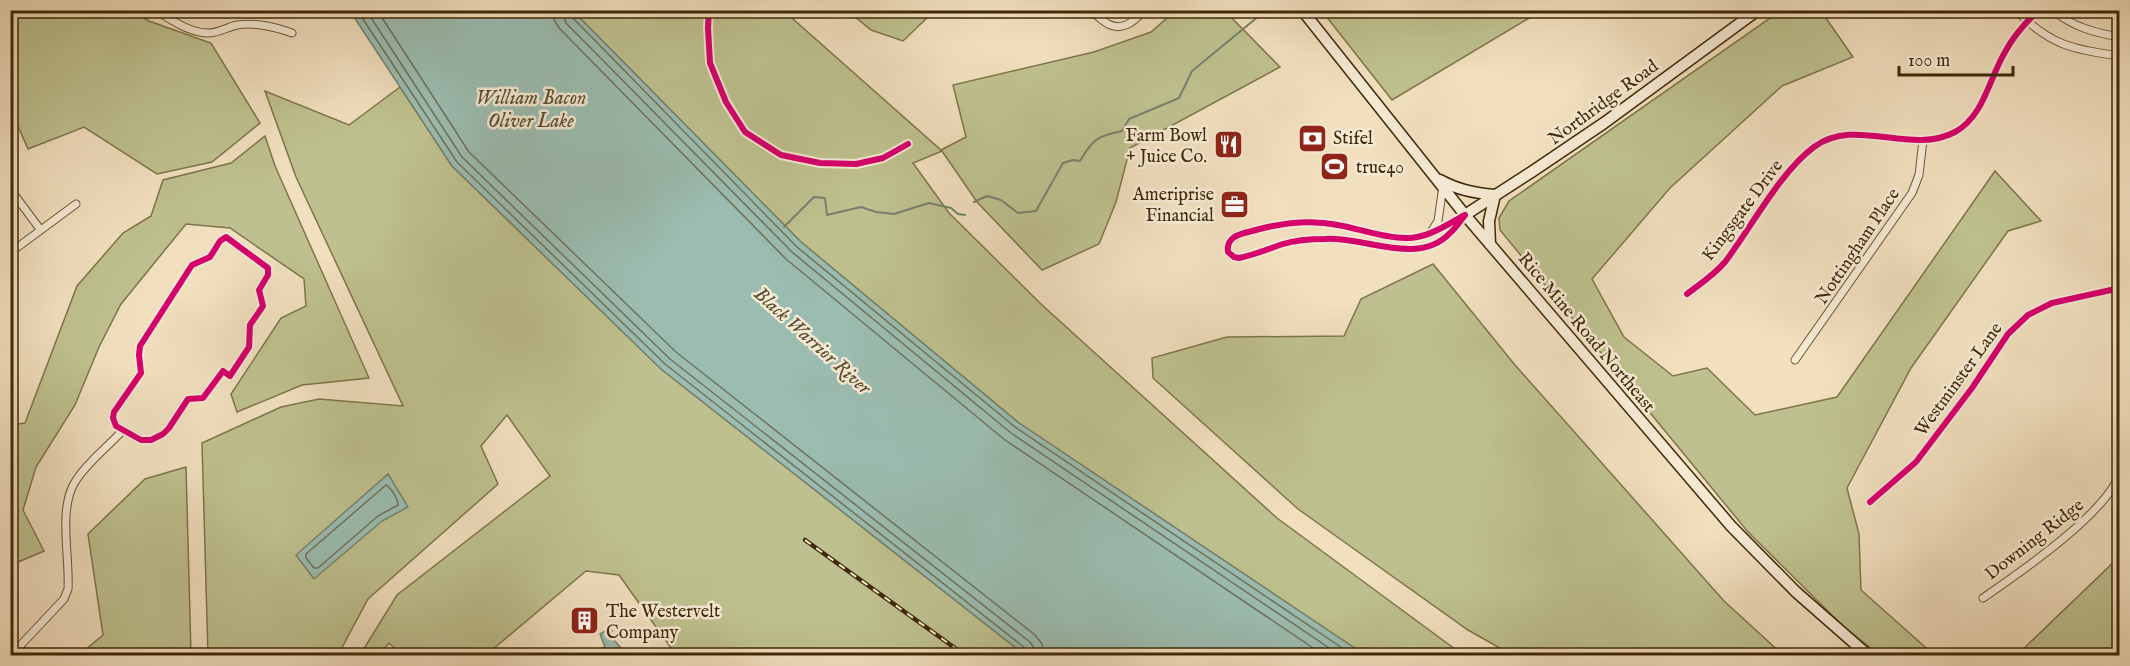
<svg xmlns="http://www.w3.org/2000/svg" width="2130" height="666" viewBox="0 0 2130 666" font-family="'IM FELL English',serif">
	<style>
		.green { fill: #bec18f; stroke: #7f744a; stroke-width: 1.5 }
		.water { fill: #9bbdb1; stroke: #77816d; stroke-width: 1.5 }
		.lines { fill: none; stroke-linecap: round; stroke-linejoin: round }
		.shore { stroke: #6e725c; stroke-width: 1.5 }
		.stream { stroke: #77816d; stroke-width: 2 }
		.street-casing { stroke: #6c5634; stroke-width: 9 }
		.secondary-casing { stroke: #402806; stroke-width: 13 }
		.primary-casing { stroke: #402806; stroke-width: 13 }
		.street { stroke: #f6ead5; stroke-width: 7 }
		.secondary { stroke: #f6ead5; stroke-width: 10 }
		.primary { stroke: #f1dfbe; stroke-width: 10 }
		.rail-casing { stroke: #402806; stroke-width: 4.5 }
		.rail { stroke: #f6ead5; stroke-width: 2; stroke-dasharray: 7; stroke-linecap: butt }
		.cycleway-casing { stroke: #f6ead5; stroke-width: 10 }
		.cycleway { stroke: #d6006c; stroke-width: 6 }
		.labels { text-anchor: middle; stroke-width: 5; stroke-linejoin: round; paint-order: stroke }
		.street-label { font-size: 18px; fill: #402806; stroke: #f6ead5 }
		.poi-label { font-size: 18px; fill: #402806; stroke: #f6ead5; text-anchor: start }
		.water-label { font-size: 20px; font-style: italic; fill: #574d31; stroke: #f6ead5 }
	</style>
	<rect width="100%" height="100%" fill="#f1dfbe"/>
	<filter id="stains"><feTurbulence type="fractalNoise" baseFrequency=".00333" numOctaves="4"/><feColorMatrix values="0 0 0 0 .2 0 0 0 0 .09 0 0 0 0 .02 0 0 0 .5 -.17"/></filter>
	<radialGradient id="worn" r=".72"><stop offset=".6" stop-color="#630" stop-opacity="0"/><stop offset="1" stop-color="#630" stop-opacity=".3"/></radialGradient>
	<g class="green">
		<path d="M10,11H132L149,21L211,43L260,123L212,162L157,174L84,127L28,149L11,110Z"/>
		<path d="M573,11H784L941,150L966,137L953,85L1094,52L1151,32L1175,11H1225L1280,67L1130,148L1116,202L1099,244L1042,270L977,202L942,151L913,163L949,213L1042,305L1277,518L1463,655H1365L1019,423L801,242Z"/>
		<path d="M848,11H932L929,16L903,41L871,30Z"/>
		<path d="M1322,11H1541L1392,100Z"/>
		<path d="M1780,11H1821L1853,57L1782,86L1670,188L1592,279L1624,337L1673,376L1707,368L1755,415L1837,397L1995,171L2041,221L2008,231L1911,368L1847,488L1859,534L1861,590L1934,655H1880L1845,628L1748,532L1500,230L1499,218L1509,201Z"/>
		<path d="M400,87L452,166L661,369L1025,655H676L619,575L586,571L486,655H402L389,643L379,655H360L397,595L550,476L507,415L481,446L498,484L368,599L338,655H208L202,443L281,407L319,399L403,406L296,177L265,91L349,125Z"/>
		<path d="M265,136L275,166L369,378L302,385L237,412L231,394L281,318L306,306L304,279L230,228L186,224L121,304L99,347L75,405L36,467L23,510L44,551L11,565V424V425L25,423L77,286L123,233L151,216L163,180L231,163Z"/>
		<path d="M1433,264L1515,365L1724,601L1783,655H1512L1468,630L1298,509L1153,378L1152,358L1227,337L1344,336L1361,299Z"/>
		<path d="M186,467L191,655H79L103,635L88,534L145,479Z"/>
		<path d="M2119,557V655H2017Z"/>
	</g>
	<g class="water">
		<path d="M350,11H573L801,242L1019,423L1365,655H1025L661,369L452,166Z"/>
		<path d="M388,474L408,507L382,521L314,579L296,555Z"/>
		<path d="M608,629L612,631L609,634L621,648V655H590L591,652L605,647L600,634Z"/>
	</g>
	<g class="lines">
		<g class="shore">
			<path d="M357,10L457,162L665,364L1025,648L1028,656"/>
			<path d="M366,10L462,157L670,359L1030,642L1034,648L1035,656"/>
			<path d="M377,10L469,152L676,352L1035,635L1042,644L1044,656"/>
			<path d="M553,10L554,20L560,29L786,259L1005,440L1325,656"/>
			<path d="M562,10L566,23L792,252L1011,433L1341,656"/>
			<path d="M570,10L572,17L797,247L1015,427L1354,656"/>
			<path d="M386,485C391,488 398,499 398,505L378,516L318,568H314L306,558V554Z"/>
		</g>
		<g class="stream">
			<path d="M974,202L987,196L1001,200L1018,213L1036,211L1063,163L1073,160L1080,161C1093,139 1097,136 1122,131L1129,119L1179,98L1192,71L1265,11"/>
			<path d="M784,227L814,197L825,198L827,215L861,207L876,212L894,214L929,203L951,208L958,214L965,215"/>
		</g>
		<defs>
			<g id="street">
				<path d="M155,10C170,19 188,32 206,33C217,34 227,27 237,25C255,22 275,27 292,33"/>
				<path d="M1072,10C1080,11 1088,12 1096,15C1100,18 1103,21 1108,24C1123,32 1134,21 1145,10"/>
				<path d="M2016,10C2049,45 2074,50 2120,56"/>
				<path d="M2053,10C2072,27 2096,33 2120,37"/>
				<path d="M10,189L40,229"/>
				<path d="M1465,215C1460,221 1456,228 1450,233C1418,267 1364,236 1325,239C1311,239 1296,240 1283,244C1268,249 1254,255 1239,258L1234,257L1228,252C1226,237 1239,234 1252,231C1280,223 1309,219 1338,225C1360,229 1383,238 1405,238C1427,239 1446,225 1465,215Z"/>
				<path d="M1431,232L1438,221L1443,186"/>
				<path d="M226,237L268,268V275L259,290L263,306L250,325L249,347L230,376L223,371L203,398L188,399L169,428L163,434L151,440H141L116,426L113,418L114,412L141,373L139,355L140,346L192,265L210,257L220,241Z"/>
				<path d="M11,252L76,204"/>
				<path d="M1687,294C1700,284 1714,275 1725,262C1751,228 1780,172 1814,147C1856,116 1910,156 1955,132C1984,116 1989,79 2005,52C2013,37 2026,22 2039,10"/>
				<path d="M1795,360L1912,193L1919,175L1923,140"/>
				<path d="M1870,502L1916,462L1972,388L2008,334L2028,315L2052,303L2120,288"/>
				<path d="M1983,598C2019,573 2109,512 2120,472"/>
				<path d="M17,649L64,599L68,589C70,558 58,509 75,482C87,462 108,447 123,430"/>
			</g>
			<g id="secondary">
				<path d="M1302,10L1465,215L1731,526L1796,592L1869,656"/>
				<path d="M1440,180C1458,190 1475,193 1495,195L1489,221L1490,244"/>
				<path d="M1465,215L1533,171L1604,123L1758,10"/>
			</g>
			<path id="primary" d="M10,642L25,656"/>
		</defs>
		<use href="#street" class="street-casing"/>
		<use href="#secondary" class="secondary-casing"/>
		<use href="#primary" class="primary-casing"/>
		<use href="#street" class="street"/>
		<use href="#secondary" class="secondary"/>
		<use href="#primary" class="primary"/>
		<defs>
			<path id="rail" d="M805,540L966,656"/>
		</defs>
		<use href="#rail" class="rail-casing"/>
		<use href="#rail" class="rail"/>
		<defs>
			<g id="cycleway">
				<path d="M709,10L708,28L710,63L726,102L745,132L781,155L820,163L856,164L883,158L908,144"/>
				<path d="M1465,215C1460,221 1456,228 1450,233C1418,267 1364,236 1325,239C1311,239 1296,240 1283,244C1268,249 1254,255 1239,258L1234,257L1228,252C1226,237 1239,234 1252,231C1280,223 1309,219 1338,225C1360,229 1383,238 1405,238C1427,239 1446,225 1465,215Z"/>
				<path d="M226,237L268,268V275L259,290L263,306L250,325L249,347L230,376L223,371L203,398L188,399L169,428L163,434L151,440H141L116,426L113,418L114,412L141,373L139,355L140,346L192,265L210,257L220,241Z"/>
				<path d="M1687,294C1700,284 1714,275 1725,262C1751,228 1780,172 1814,147C1856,116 1910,156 1955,132C1984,116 1989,79 2005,52C2013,37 2026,22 2039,10"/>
				<path d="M1870,502L1916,462L1972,388L2008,334L2028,315L2052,303L2120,288"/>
			</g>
		</defs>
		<use href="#cycleway" class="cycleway-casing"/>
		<use href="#cycleway" class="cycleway"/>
	</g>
	<defs>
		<symbol id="bank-square" viewBox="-11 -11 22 22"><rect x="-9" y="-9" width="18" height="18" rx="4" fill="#8f2418" stroke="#f6ead5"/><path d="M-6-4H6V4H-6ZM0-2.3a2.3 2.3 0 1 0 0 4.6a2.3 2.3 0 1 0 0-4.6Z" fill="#fff"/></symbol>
		<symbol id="restaurant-square" viewBox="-11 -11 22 22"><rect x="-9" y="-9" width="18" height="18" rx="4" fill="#8f2418" stroke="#f6ead5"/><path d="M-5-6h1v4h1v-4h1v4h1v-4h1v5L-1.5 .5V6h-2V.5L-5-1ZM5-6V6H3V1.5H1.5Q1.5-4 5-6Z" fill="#fff"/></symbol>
		<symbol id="stadium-square" viewBox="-11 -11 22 22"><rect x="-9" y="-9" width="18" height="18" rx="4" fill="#8f2418" stroke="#f6ead5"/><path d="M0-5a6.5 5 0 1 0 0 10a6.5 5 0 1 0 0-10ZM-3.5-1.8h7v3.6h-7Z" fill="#fff"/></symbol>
		<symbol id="office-square" viewBox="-11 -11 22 22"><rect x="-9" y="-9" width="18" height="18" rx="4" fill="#8f2418" stroke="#f6ead5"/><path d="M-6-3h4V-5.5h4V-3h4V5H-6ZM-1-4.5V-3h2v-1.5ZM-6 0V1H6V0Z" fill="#fff"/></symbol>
		<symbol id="building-square" viewBox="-11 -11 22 22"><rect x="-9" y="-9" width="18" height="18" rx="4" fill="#8f2418" stroke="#f6ead5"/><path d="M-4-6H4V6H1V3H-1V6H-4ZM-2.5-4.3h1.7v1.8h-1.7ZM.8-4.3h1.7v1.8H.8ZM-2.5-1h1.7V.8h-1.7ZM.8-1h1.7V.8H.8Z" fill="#fff"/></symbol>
	</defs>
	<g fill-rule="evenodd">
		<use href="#bank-square" x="1296" y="122" width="33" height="33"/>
		<use href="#restaurant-square" x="1212" y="128" width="33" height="33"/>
		<use href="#stadium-square" x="1318" y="150" width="33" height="33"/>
		<use href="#office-square" x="1218" y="188" width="33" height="33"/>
		<use href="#building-square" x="568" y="604" width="33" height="33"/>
	</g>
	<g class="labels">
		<g class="street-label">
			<text transform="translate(1603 102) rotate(-36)" y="6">Northridge Road</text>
			<text transform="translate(1742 210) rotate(-53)" y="6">Kingsgate Drive</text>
			<text transform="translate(1857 246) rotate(-56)" y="6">Nottingham Place</text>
			<text transform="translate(1587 332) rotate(50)" y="6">Rice Mine Road Northeast</text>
			<text transform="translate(1958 379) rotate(-54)" y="6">Westminster Lane</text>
			<text transform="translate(2034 539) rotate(-38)" y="6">Downing Ridge</text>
		</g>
		<g class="poi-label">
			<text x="1207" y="141" text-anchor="end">Farm Bowl<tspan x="1207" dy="21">+ Juice Co.</tspan></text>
			<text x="1333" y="144">Stifel</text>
			<text x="1356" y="173">true40</text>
			<text x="1214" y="200" text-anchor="end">Ameriprise<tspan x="1214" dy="21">Financial</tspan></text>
			<text x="606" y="617">The Westervelt<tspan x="606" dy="21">Company</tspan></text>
		</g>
		<g class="water-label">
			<text x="531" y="104">William Bacon<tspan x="531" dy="23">Oliver Lake</tspan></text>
			<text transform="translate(813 340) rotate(42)" y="7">Black Warrior River</text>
		</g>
	</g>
	<rect width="2130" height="666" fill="none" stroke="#f1dfbe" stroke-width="36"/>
	<rect x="12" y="12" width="2106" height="642" fill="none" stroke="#402806" stroke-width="3"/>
	<rect x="18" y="18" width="2094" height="630" fill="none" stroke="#402806" stroke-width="1.5"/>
	<path d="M1899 66v9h114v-9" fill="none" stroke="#402806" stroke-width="3"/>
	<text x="1908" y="66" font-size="18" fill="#402806" stroke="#f6ead5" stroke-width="4.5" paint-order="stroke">100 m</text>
	<rect width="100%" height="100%" filter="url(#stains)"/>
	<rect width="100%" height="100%" fill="url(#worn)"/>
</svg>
